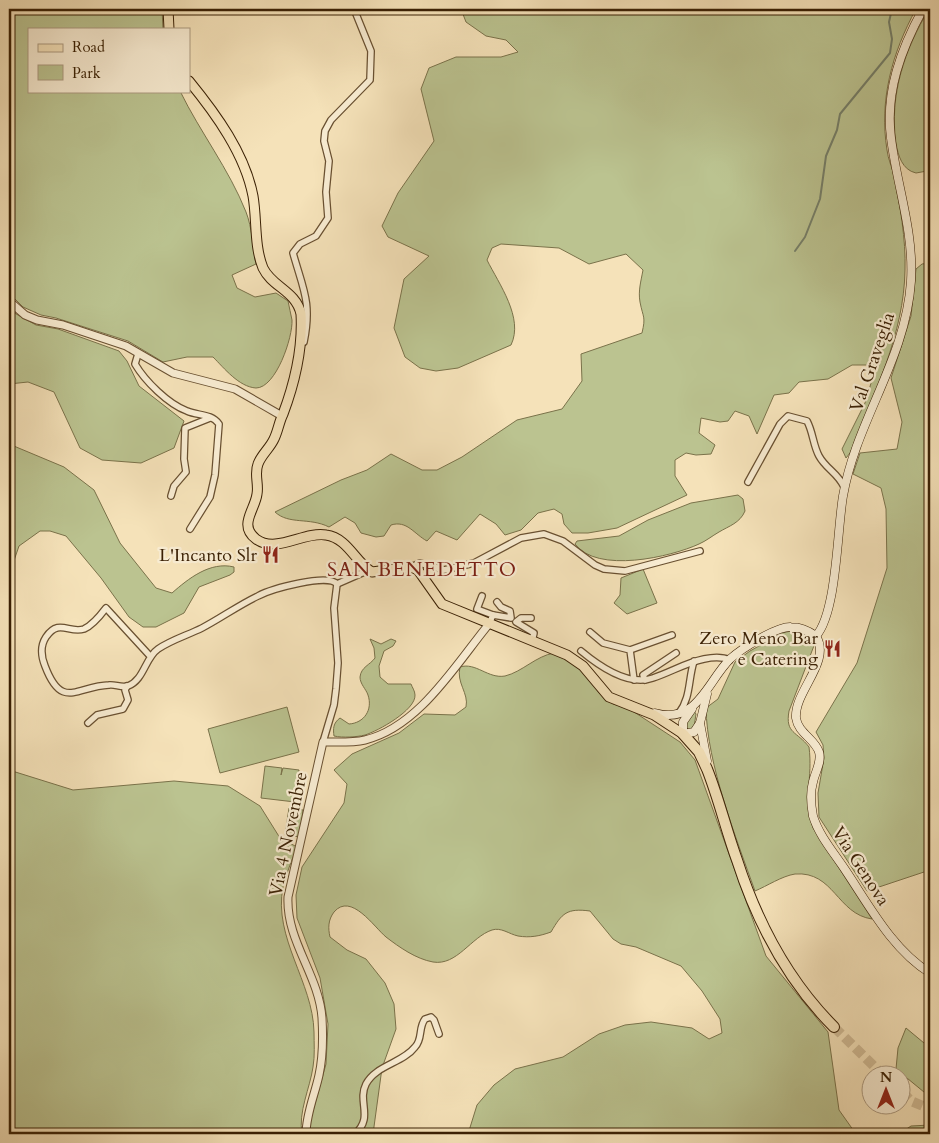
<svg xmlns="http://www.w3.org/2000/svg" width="939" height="1143" viewBox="0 0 939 1143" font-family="Cardo,serif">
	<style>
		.green { fill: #bbc390; stroke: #7a724a }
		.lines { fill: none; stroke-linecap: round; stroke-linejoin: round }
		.stream { stroke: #757f69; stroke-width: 2 }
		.trunk-tunnel { stroke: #d0bb95; stroke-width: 10; stroke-dasharray: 10 5; stroke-linecap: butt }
		.minor-casing { stroke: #695031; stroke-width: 8 }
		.tertiary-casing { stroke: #695031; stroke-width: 9 }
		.secondary-casing { stroke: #3a2004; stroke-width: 9 }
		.primary-casing { stroke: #3a2004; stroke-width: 11 }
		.trunk-casing { stroke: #3a2004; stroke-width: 12 }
		.minor { stroke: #f8ecd2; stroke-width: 5.5 }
		.tertiary { stroke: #f8ecd2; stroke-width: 7 }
		.secondary { stroke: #f8ecd2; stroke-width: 8 }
		.primary { stroke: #f5e2b9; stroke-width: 9 }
		.trunk { stroke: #f5e2b9; stroke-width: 10 }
		.labels { text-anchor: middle; stroke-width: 4.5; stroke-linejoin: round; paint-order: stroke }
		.street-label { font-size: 18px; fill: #3a2004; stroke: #f8ecd2 }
		.poi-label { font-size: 18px; fill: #3a2004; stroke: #f8ecd2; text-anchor: end }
		.quarter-label { font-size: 20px; letter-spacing: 1px; fill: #7a1f14; stroke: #f8ecd2 }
	</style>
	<rect width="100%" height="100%" fill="#f5e2b9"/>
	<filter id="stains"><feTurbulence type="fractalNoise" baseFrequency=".004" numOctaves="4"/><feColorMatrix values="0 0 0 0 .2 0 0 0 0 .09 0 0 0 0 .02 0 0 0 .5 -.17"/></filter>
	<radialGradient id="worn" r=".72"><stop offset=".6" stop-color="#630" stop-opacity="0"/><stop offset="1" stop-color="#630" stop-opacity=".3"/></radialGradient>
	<g class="green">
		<path d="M9,9H162L163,29H29V91H180C200,132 229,169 246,212C252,227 253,248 256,264L232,275L237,288L255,297L276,293L288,301C289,307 291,314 292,320C293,337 276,388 256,388C239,387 224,368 213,357H187L163,362L128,341L56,318L41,315L23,307L9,293Z"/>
		<path d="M461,9H916C892,53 879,100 887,150C888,159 892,167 894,176C900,206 906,239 905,270C904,334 874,394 850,453L846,458L842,449L865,403L875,370L867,365H852L828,379L799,382L789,393L774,395L757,434L749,416L735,411L728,421L720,422L701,418L699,433L715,445L711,454L696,455L686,453L675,460V476L687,495L617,528L588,533H572L564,524L562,514L554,509L538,513L521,530L505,535L496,524L480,514L457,540L436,531L427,541C414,534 407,520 391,525L384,536L376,537L361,533L355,523L345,517L329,527C309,517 289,525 275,512L341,480L367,470L391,454L422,470H437L462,457L517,420L562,409L582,381L581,354L642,333C646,316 643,318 640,302C638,291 641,281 643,270L626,254L589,264L559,248L501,244L492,248L487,260C499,284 524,318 511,345L458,368L436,371L420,368L405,357L394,328L404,279L429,256L388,237L382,226L398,193L434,141L421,89L429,68L456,57H501L518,52L506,40L486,36L466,22Z"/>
		<path d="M929,9L930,164L927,171L916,173C902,170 898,155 896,143C889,95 905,49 929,9Z"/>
		<path d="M930,263V870L867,891L819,817L818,793L824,758L823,745L816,732L857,663L887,568L886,509L881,488L853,474L860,453L897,449L902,422L891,378L911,316L916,269L922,264Z"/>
		<path d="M9,310L36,325L58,329L119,351L127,361L139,386L184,421L174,448L141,463L102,460L80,448L54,392L28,382L9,384Z"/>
		<path d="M9,444L64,467L94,490L120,543L156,588L172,593C188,579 210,561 234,567V572L230,575L199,587L184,613L156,627H143L129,617L101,578L66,536L50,531H40L19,546L9,575Z"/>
		<path d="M738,495L743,499L745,511C740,523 729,526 719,532C712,536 706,541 699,544C671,557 597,574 575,544L577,541L619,536L648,520L691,503Z"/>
		<path d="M643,569L657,603L627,614L614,603L620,595L621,578Z"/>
		<path d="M791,631L805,635L815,643L789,711C785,734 797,731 809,747C813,778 803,797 813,828L872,919C837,914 834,871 795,874C782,876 767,886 755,891C736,838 707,764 706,708L718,699L735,662L750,651L782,633Z"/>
		<path d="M370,639L381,644L391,639L396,641L393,646L384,651L379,666L380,677L388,684H411C412,687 415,691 415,695C416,710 378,731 365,735C357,737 343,738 334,736C333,729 333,723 340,718L349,724C364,723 373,710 368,695C366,689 360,684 360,677C361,667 370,665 375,658L374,648Z"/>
		<path d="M554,653L564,657L583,670L600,694L613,704L628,708L680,742L695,760L766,956L828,1032L839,1110L856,1134H468L477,1105L494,1085L515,1069L563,1057L599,1034L625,1025L651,1022L692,1028L709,1039L722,1033L720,1019L702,991L681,966L636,947L621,944L613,939L590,911C567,908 562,913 551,932C540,936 530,938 518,936C509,934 501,927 492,930C471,937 457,966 433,962C416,959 399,947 386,937C374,927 351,892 334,912C328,920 328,928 330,937L347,950L366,959L385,983L394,1004L396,1029L382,1068L373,1134H310V1122L326,1064L328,1024L320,978L297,918L296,895L302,867L344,803L347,784L334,770L352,754L399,733L424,714L455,715L466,707C469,693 456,683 460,667C476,662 488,679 505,676C522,672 536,656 554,653Z"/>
		<path d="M287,707L299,752L220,773L208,729Z"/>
		<path d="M694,711L696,714L694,727L687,732L685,724Z"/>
		<path d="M265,766L282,768L281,775L283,768L299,770L295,802L261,798Z"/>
		<path d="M9,770L73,790L174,781L228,786L260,806L280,838L297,847C292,860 286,874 283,887C273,938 313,982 314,1032C314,1043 315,1056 313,1067C310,1088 298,1112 302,1134H9Z"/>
		<path d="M289,808L303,810L300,837L285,835Z"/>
		<path d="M906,1028L930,1048V1097L896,1069L898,1048Z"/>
		<path d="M930,1125V1134H899L911,1126Z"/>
	</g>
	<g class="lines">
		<path class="stream" d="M795,251L805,237L820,199L826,156L837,130L840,114L890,53L892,39L889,22L892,9"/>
		<g class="trunk-tunnel">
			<path d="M834,1027L884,1076"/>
			<path d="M902,1092L911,1101L930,1109"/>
		</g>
		<defs>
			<g id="minor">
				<path d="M304,342C312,302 303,289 293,253L300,244L316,236L328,218L326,192L329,161L324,141L325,131L331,120L370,80L371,51L354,9"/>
				<path d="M138,354L135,364C145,381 168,404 187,411C198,416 211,413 219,424L215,475L210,497L190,529"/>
				<path d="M748,482L780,424L788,416L807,421C813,432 813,445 819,456C826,469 838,473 844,487"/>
				<path d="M171,496L174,486L186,472L184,459L185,428L210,418"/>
				<path d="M411,567L420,563L444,570L474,563L521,538L544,534L563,541L595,565L604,569L625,571L700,551"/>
				<path d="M337,584L369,570"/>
				<path d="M482,596L477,609L493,615L489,624"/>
				<path d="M493,615L511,618L510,611L501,607L497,602"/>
				<path d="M531,618H521L516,622L534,633L532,641"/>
				<path d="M590,632L603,643L630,650L634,680"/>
				<path d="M630,650L672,635"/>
				<path d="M581,651C599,666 628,687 653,678C671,672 685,663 704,659C713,657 721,656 730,660"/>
				<path d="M150,656L106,608C100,616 93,625 84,629C69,634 59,618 46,637C40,646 41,656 45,666C62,711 77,686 109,685C115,684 121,688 128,686C144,680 145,658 158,649C171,640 188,635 202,628C221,618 239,605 258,596C271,589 328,573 337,584"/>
				<path d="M645,680L643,675L676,653"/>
				<path d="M679,713C691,697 688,680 694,661"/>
				<path d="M88,723L97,715L123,709L128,700L125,690L127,686"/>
				<path d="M323,742L334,705L336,689L338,663L334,608L337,584"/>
				<path d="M355,1134C374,1117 357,1102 366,1084C376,1065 403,1063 415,1047C423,1039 418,1028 425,1019L431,1017L434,1020L439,1034"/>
			</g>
			<g id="tertiary">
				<path d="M9,301L25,315L37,320L63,325L126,346L173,373L235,389L282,416"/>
				<path d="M306,1134C306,1114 315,1094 319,1075C323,1057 323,1036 322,1018C319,975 286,941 288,897L323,742C337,742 352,743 365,740C419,727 456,664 489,624"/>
			</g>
			<g id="secondary">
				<path d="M816,636C837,612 837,531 843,496C856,421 906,359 911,281C914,232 897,186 891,138C885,92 901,49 923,9"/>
				<path d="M707,694L700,723L707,761"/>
				<path d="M692,709L683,722V734L694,732L700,723"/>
				<path d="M655,713C697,725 707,682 730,659C741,649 777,626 791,627C800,627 809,631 816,636C832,662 794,691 796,718C798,733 815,739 819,752C822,762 815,772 813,782C810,792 811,805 813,816C819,836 835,854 846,871C870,907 893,950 930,973"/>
			</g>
			<g id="primary">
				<path d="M168,9L169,29"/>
				<path d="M189,81C216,114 245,154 253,196C257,219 254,246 263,268C272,287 296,291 301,314C303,349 295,382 283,414C279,422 278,431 274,439C270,448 261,455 258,464C254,474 259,484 257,494C255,510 238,525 256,539C276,554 304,531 326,535C348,538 355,562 372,572L411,567L418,570L442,604L567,655L583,666L609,697L654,715L683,734"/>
			</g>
			<path id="trunk" d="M683,734L699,752L707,769C719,799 726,830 737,860C757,922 787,980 834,1027"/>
		</defs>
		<use href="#minor" class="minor-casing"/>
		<use href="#tertiary" class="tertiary-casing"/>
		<use href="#secondary" class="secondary-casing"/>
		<use href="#primary" class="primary-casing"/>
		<use href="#trunk" class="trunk-casing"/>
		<use href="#minor" class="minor"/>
		<use href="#tertiary" class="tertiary"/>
		<use href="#secondary" class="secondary"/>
		<use href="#primary" class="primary"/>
		<use href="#trunk" class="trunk"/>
	</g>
	<defs>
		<symbol id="restaurant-bare" viewBox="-9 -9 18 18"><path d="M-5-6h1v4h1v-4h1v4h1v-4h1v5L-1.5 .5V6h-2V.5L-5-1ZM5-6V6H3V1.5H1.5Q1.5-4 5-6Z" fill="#8f2418" stroke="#f8ecd2" stroke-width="2.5" paint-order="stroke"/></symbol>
	</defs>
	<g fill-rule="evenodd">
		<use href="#restaurant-bare" x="258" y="542" width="25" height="25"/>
		<use href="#restaurant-bare" x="820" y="636" width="25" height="25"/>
	</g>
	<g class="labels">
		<g class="street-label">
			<text transform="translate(872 362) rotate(-71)" y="6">Val Graveglia</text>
			<text transform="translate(288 834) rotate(-78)" y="6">Via 4 Novembre</text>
			<text transform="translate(861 866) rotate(57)" y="6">Via Genova</text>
		</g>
		<g class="poi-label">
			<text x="257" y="561">L'Incanto Slr</text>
			<text x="818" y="644">Zero Meno Bar<tspan x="818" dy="21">e Catering</tspan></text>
		</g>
		<g class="quarter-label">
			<text x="422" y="576">SAN BENEDETTO</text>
		</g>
	</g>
	<rect width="939" height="1143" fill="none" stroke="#f5e2b9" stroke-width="30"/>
	<rect x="10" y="10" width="919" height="1123" fill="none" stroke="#3a2004" stroke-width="2.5"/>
	<rect x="15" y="15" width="909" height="1113" fill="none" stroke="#3a2004"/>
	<rect x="28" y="28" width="162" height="65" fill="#f8ecd2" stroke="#ac9a80"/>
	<rect x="38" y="44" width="25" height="8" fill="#f5e2b9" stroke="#ac9a80"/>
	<text x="72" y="52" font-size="15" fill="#3a2004">Road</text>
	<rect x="38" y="65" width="25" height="15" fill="#bbc390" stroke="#ac9a80"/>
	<text x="72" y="78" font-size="15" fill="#3a2004">Park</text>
	<g transform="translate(886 1090)"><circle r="24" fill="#f8ecd2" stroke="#ac9a80"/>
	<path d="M0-4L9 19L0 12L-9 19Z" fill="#8f2418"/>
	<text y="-8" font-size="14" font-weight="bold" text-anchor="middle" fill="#3a2004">N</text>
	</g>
	<rect width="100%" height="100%" filter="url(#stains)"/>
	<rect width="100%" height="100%" fill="url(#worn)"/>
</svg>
